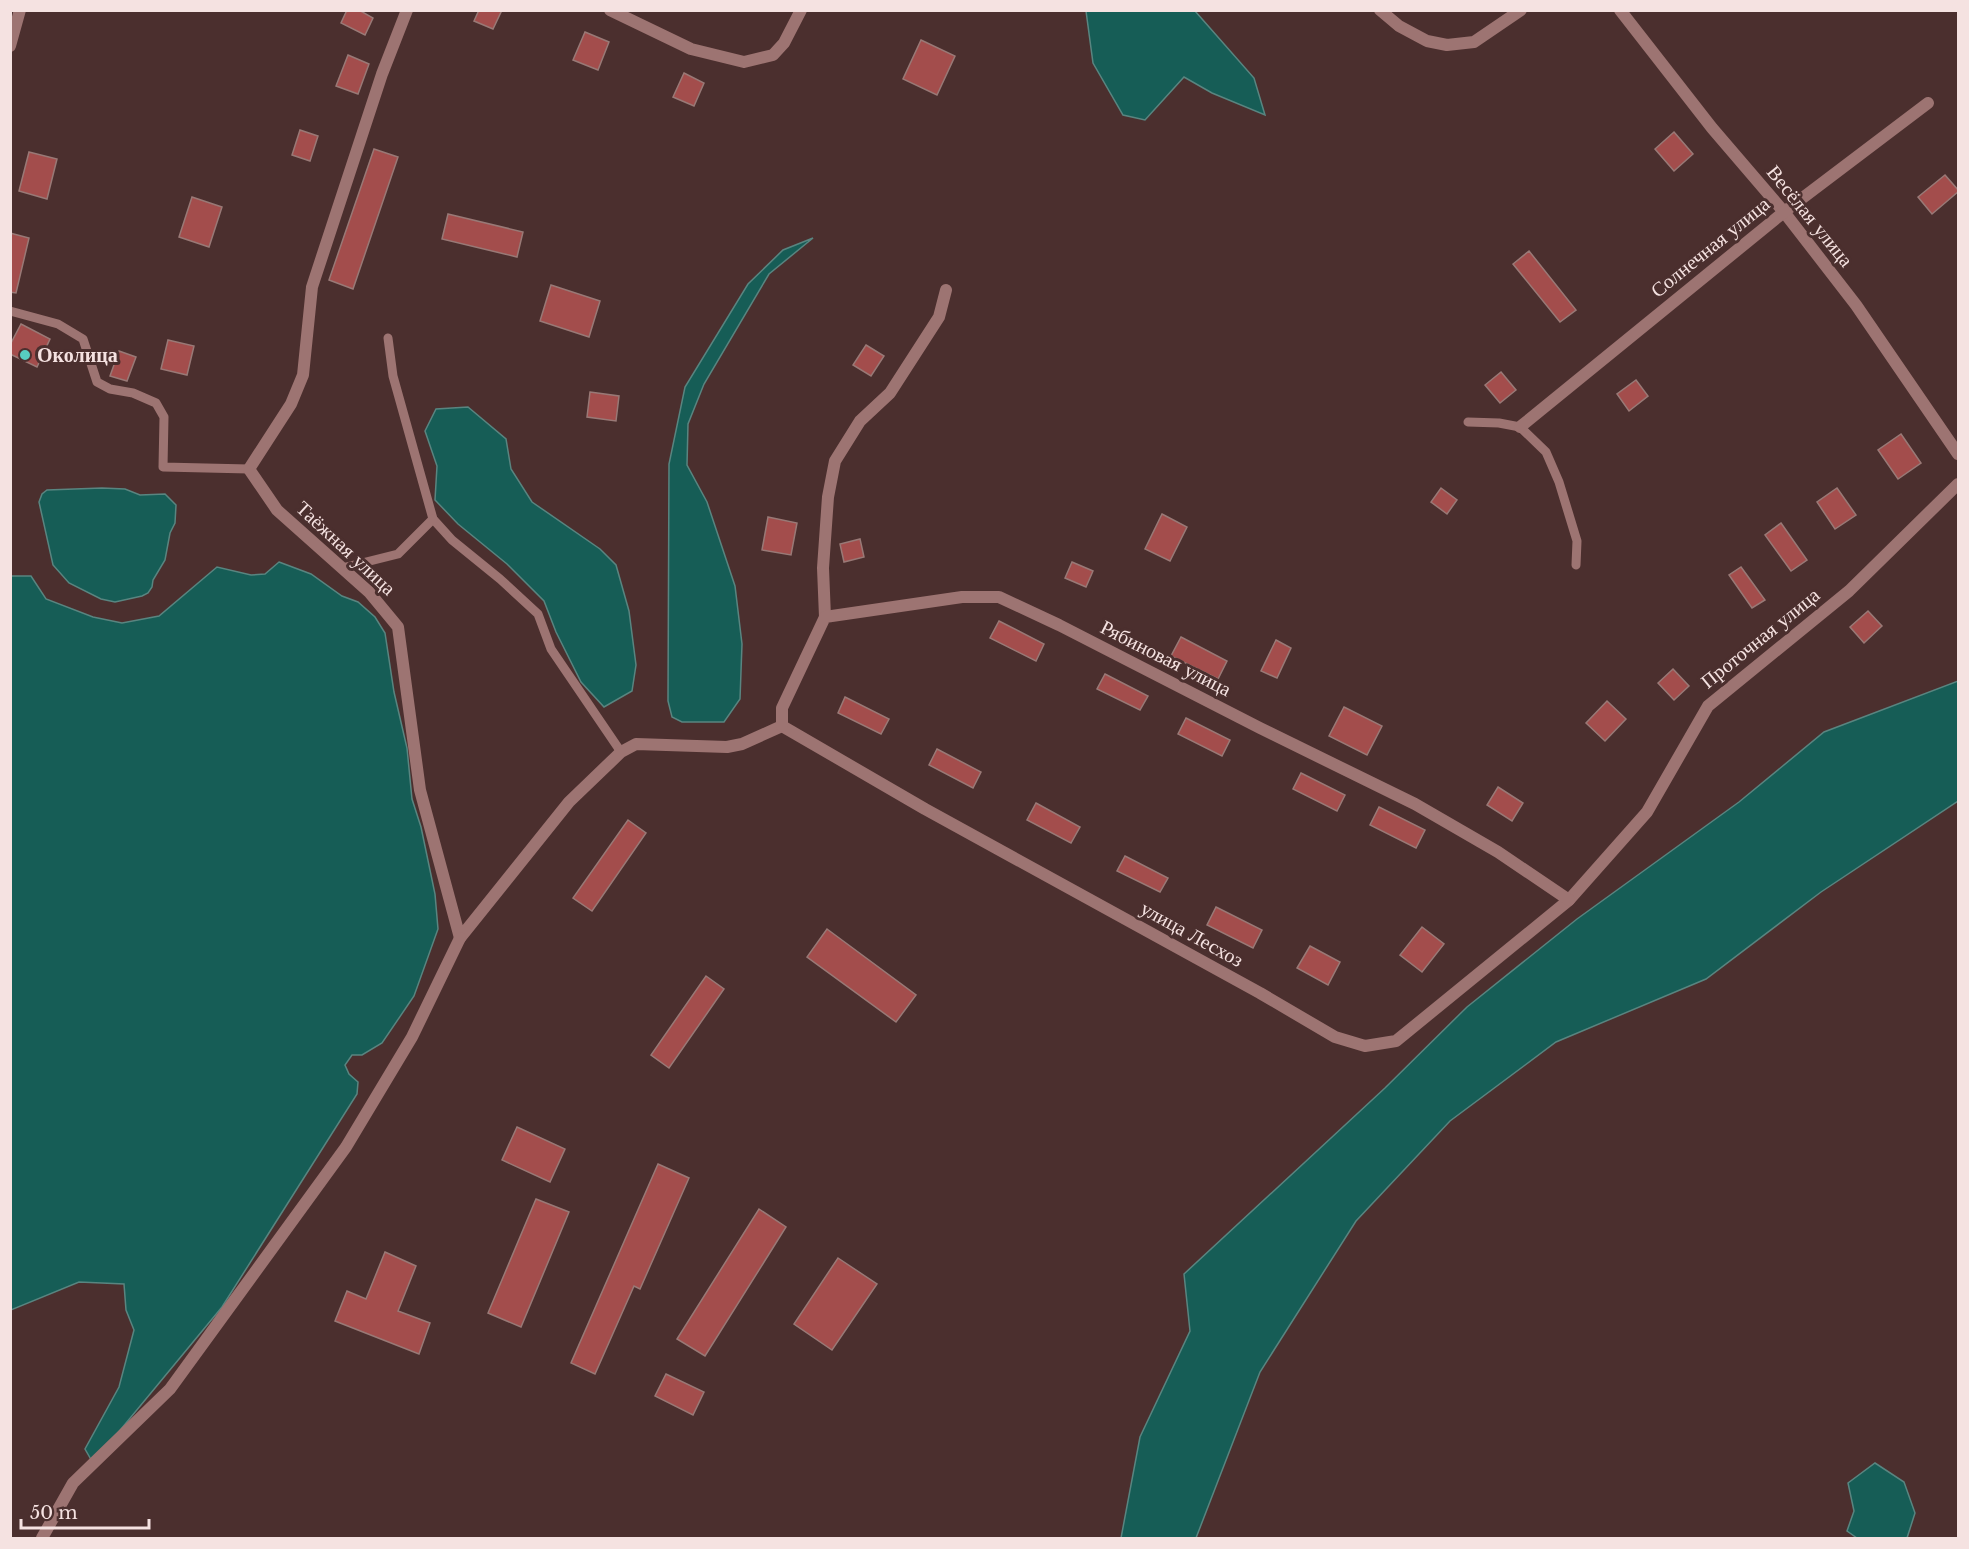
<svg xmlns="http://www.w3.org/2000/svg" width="1969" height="1549" viewBox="0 0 1969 1549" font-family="'Libre Baskerville',serif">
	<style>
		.water { fill: #165d56; stroke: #598580; stroke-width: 1.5 }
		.building { fill: #a34d4c; stroke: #997976; stroke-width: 1.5 }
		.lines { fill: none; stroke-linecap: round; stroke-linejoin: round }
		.service { stroke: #9d7472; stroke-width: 9 }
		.minor { stroke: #9d7472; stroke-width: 12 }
		.poi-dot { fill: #57cec1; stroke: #4b2f2e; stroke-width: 2 }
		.labels { text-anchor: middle; stroke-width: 6; stroke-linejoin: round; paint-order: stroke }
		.street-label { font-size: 20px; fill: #f5e2e1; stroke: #4b2f2e }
		.poi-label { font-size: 20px; font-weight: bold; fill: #f5e2e1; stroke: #4b2f2e; text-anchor: start }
	</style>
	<rect width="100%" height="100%" fill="#4b2f2e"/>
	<g class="water">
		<path d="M1086,11H1195L1254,78L1265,115L1212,93L1184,77L1145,120L1123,115L1093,63Z"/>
		<path d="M813,238L769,274L704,384L688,424L687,465L707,502L735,586L742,644L740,699L724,722H682L672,717L668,701L669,464L685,387L748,284L783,250Z"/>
		<path d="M468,407L506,439L511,469L532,502L600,549L616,565L629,611L636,665L632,691L604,707L581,682L556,632L544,601L507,564L458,524L435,500L437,466L425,431L436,409Z"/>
		<path d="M102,488L125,489L140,495L165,494L176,505L175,523L170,533L165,560L153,580L152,587L148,593L142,596L115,602L101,599L69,583L53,565L39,502L42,494L47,490Z"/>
		<path d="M279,562L311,574L342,596L358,602L375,617L385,633L394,692L407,748L412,799L421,827L435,894L438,929L414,996L382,1043L362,1055H352L345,1065L349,1074L358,1082L357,1094L222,1307L93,1463L85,1449L119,1387L134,1330L126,1310L124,1284L79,1282L11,1310V576H31L46,599L93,617L122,623L159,616L217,567L251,575L265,574Z"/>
		<path d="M1958,681V801L1821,892L1706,979L1556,1042L1450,1121L1356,1221L1260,1372L1196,1538H1121L1140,1437L1190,1331L1184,1274L1385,1088L1467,1007L1577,919L1739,802L1824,732Z"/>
		<path d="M1875,1463L1904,1482L1915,1513L1907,1538H1857L1847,1531L1854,1511L1848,1483Z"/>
	</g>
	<g class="building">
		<path d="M347,10H359L373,18L365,35L341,23Z"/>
		<path d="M479,10H502L493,29L474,21Z"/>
		<path d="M585,32L609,42L598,70L573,60Z"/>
		<path d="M921,40L955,56L937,95L903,79Z"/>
		<path d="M348,55L369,64L358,94L336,86Z"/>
		<path d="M684,73L704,83L694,106L673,97Z"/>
		<path d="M300,130L318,136L310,161L292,155Z"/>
		<path d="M1674,132L1693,154L1674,171L1655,149Z"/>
		<path d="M374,149L398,157L353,289L329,280Z"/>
		<path d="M29,152L57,159L47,199L19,191Z"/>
		<path d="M1945,175L1959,191L1932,214L1918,197Z"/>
		<path d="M192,197L222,207L209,247L179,237Z"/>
		<path d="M448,214L523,232L517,257L442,239Z"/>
		<path d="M10,233L29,238L16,293L10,292Z"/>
		<path d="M1529,251L1576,310L1560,322L1513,264Z"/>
		<path d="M551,285L600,301L589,337L540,321Z"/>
		<path d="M21,324L50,339L37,367L10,354V345Z"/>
		<path d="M168,340L194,346L187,375L161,369Z"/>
		<path d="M866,345L884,356L871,376L853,365Z"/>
		<path d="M119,351L136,357L127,381L110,376Z"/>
		<path d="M1501,372L1516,390L1500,403L1485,385Z"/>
		<path d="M1636,380L1648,396L1629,411L1617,394Z"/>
		<path d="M590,392L619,396L616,421L587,417Z"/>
		<path d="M1901,434L1921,463L1898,479L1878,450Z"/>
		<path d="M1441,488L1457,500L1447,514L1431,502Z"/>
		<path d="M1837,488L1856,515L1835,529L1817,502Z"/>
		<path d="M1162,514L1187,527L1170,561L1145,549Z"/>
		<path d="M768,517L797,523L791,555L762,550Z"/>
		<path d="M1781,523L1807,560L1791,571L1765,535Z"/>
		<path d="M860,539L864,557L844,562L840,544Z"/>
		<path d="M1072,562L1093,571L1086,587L1065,578Z"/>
		<path d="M1741,567L1765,600L1752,608L1729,575Z"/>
		<path d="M1868,611L1882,626L1864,643L1850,627Z"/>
		<path d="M999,621L1044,644L1036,661L990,638Z"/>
		<path d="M1181,637L1227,661L1218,679L1171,656Z"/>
		<path d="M1276,640L1291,648L1277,678L1261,671Z"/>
		<path d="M1673,669L1689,686L1674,700L1658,683Z"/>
		<path d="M1105,674L1148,696L1140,710L1097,689Z"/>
		<path d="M845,697L889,719L881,734L838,713Z"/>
		<path d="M1607,701L1626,719L1605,741L1586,723Z"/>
		<path d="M1344,707L1382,726L1367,755L1329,736Z"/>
		<path d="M1186,718L1230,740L1222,756L1178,734Z"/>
		<path d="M937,749L981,772L973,788L929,765Z"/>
		<path d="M1301,773L1345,795L1337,811L1293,789Z"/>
		<path d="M1498,787L1523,803L1512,821L1487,805Z"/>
		<path d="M1036,803L1080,827L1071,843L1027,820Z"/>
		<path d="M1379,807L1425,830L1416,848L1370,825Z"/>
		<path d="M628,820L646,833L592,911L573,898Z"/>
		<path d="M1125,856L1168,878L1160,892L1117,871Z"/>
		<path d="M1216,907L1262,930L1253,948L1207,925Z"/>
		<path d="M1422,927L1444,944L1422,972L1400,955Z"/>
		<path d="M827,929L916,995L896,1022L807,957Z"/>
		<path d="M1310,946L1340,962L1328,985L1297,968Z"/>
		<path d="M706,976L724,989L669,1068L651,1055Z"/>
		<path d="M517,1127L565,1149L550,1182L502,1160Z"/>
		<path d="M658,1164L689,1178L640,1289L634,1286L595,1374L571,1363Z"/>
		<path d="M536,1199L569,1212L521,1327L488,1313Z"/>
		<path d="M759,1209L786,1227L705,1356L677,1339Z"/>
		<path d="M385,1252L416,1266L398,1311L430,1323L419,1354L335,1321L347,1291L366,1299Z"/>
		<path d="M838,1258L877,1284L832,1350L794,1324Z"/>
		<path d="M666,1374L704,1392L693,1415L655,1396Z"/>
	</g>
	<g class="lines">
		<g class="service">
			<path d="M10,311L58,324L83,339L97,382L110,389L133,393L156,403L164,417L163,467L249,469"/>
			<path d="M388,338L393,376L433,519L452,540L500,579L538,614L551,649L621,752"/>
			<path d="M1468,422L1499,423L1520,427L1546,452L1559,482L1577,541L1576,565"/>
			<path d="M342,568L398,554L433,519"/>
		</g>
		<g class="minor">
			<path d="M407,10L382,74L312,287L303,375L291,404L249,469L277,510L369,592L398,627L420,790L460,938L569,802L621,752L636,744L727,747L742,744L782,726"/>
			<path d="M610,10L691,49L744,62L773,55L784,43L801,10"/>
			<path d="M1380,10L1399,26L1427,41L1447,45L1474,42L1521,10"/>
			<path d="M1620,10L1712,128L1784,212L1856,305L1958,454"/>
			<path d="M10,46L20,10"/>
			<path d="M1520,427L1784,212L1928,103"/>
			<path d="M825,617L823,568L828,497L835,461L860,421L890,393L939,317L946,290"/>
			<path d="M782,726L925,809L1260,993L1335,1037L1365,1046L1396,1041L1569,900L1647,812L1708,706L1849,591L1958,484"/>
			<path d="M782,726V708L825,617L962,597H999L1059,625L1260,728L1415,804L1498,852L1569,900"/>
			<path d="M42,1538L73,1483L170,1389L346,1147L412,1037L460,938"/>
		</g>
	</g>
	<circle class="poi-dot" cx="25" cy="355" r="6"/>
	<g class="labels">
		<g class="street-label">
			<text transform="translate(1810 216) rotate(51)" y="7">Весёлая улица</text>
			<text transform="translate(1710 247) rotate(-39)" y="7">Солнечная улица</text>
			<text transform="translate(346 548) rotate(43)" y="7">Таёжная улица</text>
			<text transform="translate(1760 638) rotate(-39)" y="7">Проточная улица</text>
			<text transform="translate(1166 658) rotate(27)" y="7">Рябиновая улица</text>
			<text transform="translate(1192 934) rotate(29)" y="7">улица Лесхоз</text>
		</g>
		<g class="poi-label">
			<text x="37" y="362">Околица</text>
		</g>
	</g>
	<rect width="1969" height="1549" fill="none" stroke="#f5e2e1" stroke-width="24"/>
	<path d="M21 1519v9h128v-9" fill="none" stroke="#f5e2e1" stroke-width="3"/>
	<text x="30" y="1519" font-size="18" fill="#f5e2e1" stroke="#4b2f2e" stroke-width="4.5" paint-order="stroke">50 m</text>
</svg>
